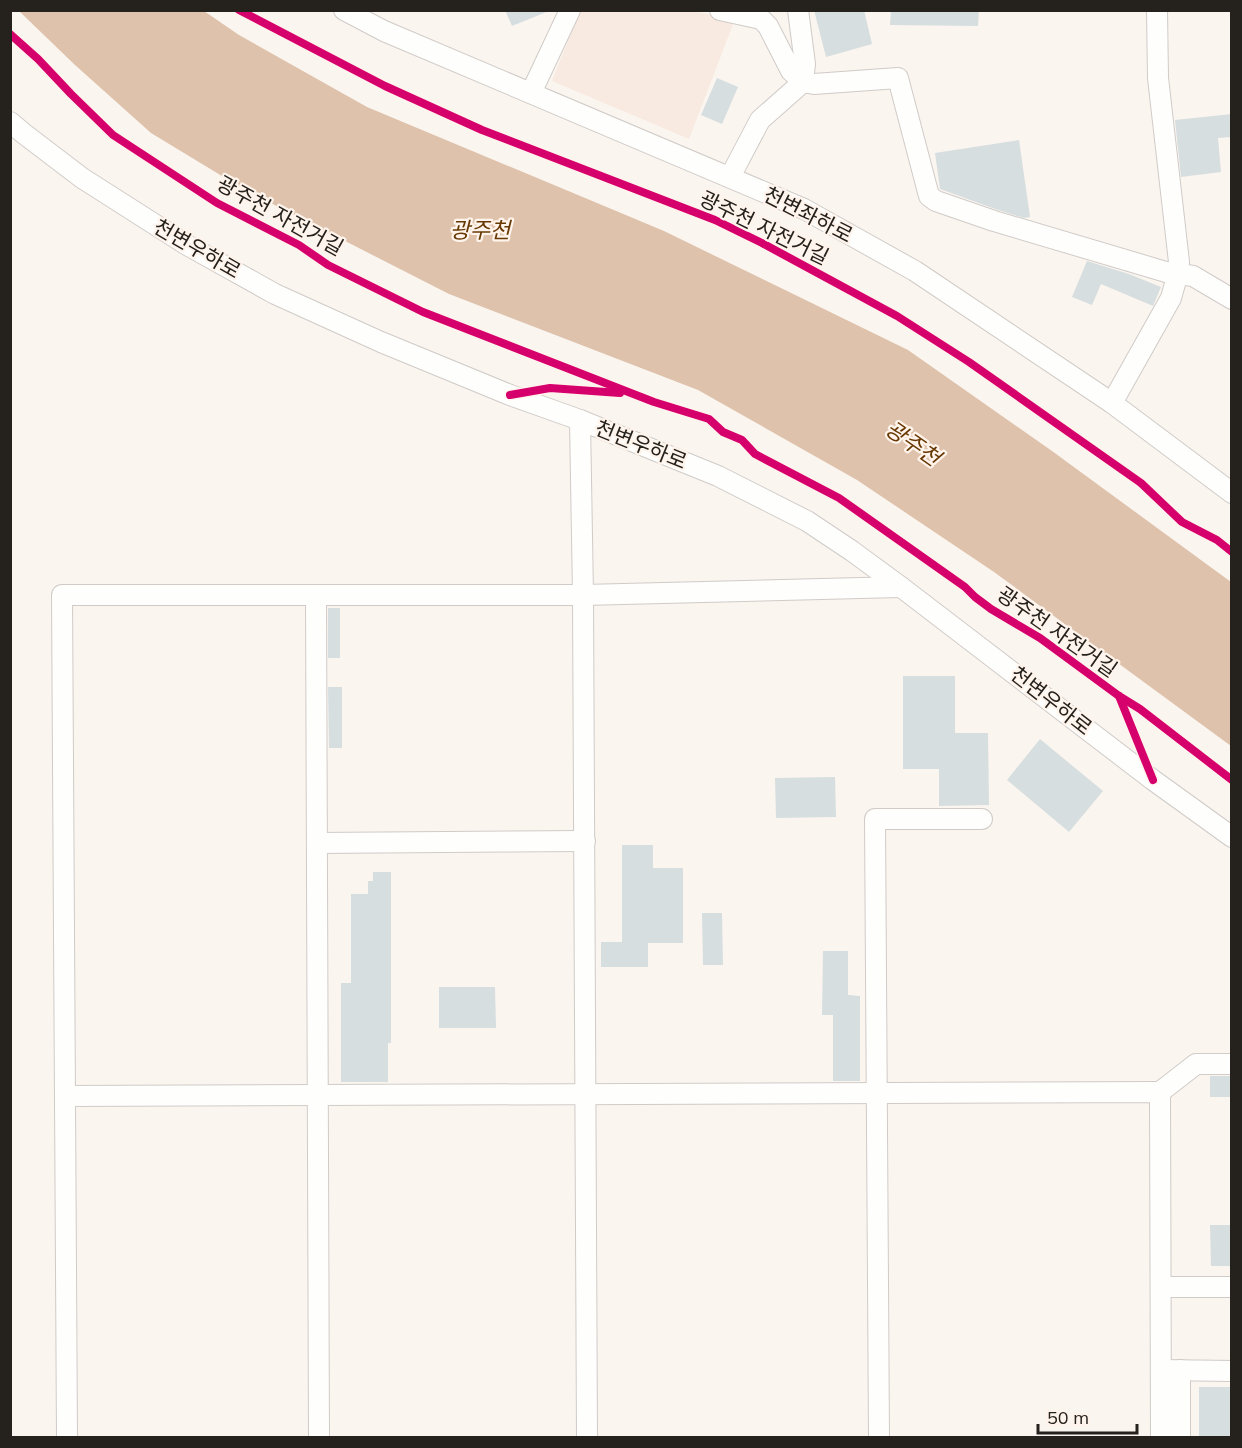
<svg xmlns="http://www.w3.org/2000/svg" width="1242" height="1448" viewBox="0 0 1242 1448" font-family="Mulish,'Noto Sans KR',sans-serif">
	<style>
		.built { fill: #f8eae0 }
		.water { fill: #dec2ab }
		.building { fill: #d6dedf }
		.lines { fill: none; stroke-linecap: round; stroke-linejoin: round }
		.minor-casing { stroke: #d0cbc7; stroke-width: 22 }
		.minor { stroke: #fefefd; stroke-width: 20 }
		.cycleway-casing { stroke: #fff4ec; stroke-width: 11 }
		.cycleway { stroke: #d6006c; stroke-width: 8 }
		.labels { text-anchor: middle; stroke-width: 4.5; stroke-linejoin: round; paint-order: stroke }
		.street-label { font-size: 21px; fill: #25211d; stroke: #fff4ec }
		.water-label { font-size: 22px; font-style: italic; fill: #683803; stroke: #fff4ec }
	</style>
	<rect width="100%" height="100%" fill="#fbf5f0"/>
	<path class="built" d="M580,11H691L735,19L689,139L552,81Z"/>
	<path class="water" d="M19,11H204L239,35L367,107L664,231L908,350L1052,451L1231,582V746L994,572L857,480L698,390L449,294L245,190L151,133L75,65Z"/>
	<g class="building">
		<path d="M505,10H549V11L512,26Z"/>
		<path d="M814,10H864L872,44L826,57Z"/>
		<path d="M891,10H979L978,26L890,25Z"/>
		<path d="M717,78L738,87L722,124L701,115Z"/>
		<path d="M1232,114V137L1218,138L1221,172L1181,177L1175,120Z"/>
		<path d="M1019,140L1030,217L1024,218L998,210L940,189L935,153Z"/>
		<path d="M1087,261L1129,274L1161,287L1153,306L1101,284L1092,305L1072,297Z"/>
		<rect x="328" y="608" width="12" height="50"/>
		<path d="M903,676H955V733H988L989,805L939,806V769H903Z"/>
		<path d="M328,687H342V748H329Z"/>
		<path d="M1040,739L1103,791L1069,832L1007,780Z"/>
		<path d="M835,777L836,817L776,818L775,778Z"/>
		<path d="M622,845H653V868H683V943H648V967H601V942H622Z"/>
		<path d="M373,872H391V1043H388V1082H341V983H351V894H368V881H373Z"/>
		<path d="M702,913H722L723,965H703Z"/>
		<path d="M823,951H848V995L860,996V1081H833V1015H822Z"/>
		<path d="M439,987H495L496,1028H439Z"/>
		<rect x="1210" y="1076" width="22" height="21"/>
		<path d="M1210,1225H1232V1266H1211Z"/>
		<rect x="1199" y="1387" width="33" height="50"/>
	</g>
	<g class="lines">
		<defs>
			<g id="minor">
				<path d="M344,10L384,31L804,209L915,271L1112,403L1232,493"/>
				<path d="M720,10L761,19L768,26L791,71L803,82L814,84L898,78L929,196L936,201L994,221L1166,272L1193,276L1232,299"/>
				<path d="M531,93L570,10"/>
				<path d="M10,122L23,133L82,178L187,245L275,294L381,342L510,395L580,420L718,476L807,521L852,551L901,587L1153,780L1232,837"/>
				<path d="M730,177L760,120L803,82L805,64L798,10"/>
				<path d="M1112,403L1171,298L1178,273L1179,262L1158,78L1157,10"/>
				<path d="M580,420L583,595L587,1438"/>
				<path d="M317,843L585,841"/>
				<path d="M1160,1092L1196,1064H1232"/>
				<path d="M65,1096L1160,1092L1161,1438"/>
				<path d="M1161,1287H1232"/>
				<path d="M1161,1370L1232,1371"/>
				<path d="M67,1438L62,595H316"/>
				<path d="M319,1438L316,595H583L901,587"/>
				<path d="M879,1438L875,819H982"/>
				<path d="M1180,1438V1370"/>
			</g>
		</defs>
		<use href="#minor" class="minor-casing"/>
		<use href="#minor" class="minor"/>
		<defs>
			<g id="cycleway">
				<path d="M239,10L385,86L482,130L715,220L762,243L897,316L969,362L1141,483L1182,522L1217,540L1232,552"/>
				<path d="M10,34L38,59L71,94L113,135L217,203L299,245L328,265L423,312L654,402L709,419L723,432L742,440L755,454L839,498L965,587L975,597L991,609L1040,638L1119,696L1140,709L1232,780"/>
				<path d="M510,395L550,388L620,393"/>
				<path d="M1119,696L1153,780"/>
			</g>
		</defs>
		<use href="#cycleway" class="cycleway-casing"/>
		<use href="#cycleway" class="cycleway"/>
	</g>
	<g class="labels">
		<g class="street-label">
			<text transform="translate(808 215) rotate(27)" y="7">천변좌하로</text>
			<text transform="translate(280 216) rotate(29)" y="7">광주천 자전거길</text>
			<text transform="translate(764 228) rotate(26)" y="7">광주천 자전거길</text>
			<text transform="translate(197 249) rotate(30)" y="7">천변우하로</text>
			<text transform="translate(641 445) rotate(22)" y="7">천변우하로</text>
			<text transform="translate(1057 632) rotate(35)" y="7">광주천 자전거길</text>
			<text transform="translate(1051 701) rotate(38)" y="7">천변우하로</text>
		</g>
		<g class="water-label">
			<text x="480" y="238">광주천</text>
			<text transform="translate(913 443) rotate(35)" y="8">광주천</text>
		</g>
	</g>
	<rect width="1242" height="1448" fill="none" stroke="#25211d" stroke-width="24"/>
	<path d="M1038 1424v9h99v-9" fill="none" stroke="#25211d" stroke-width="3"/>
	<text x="1047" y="1424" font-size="18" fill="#25211d" stroke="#fff4ec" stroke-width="4.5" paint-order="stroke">50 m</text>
</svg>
